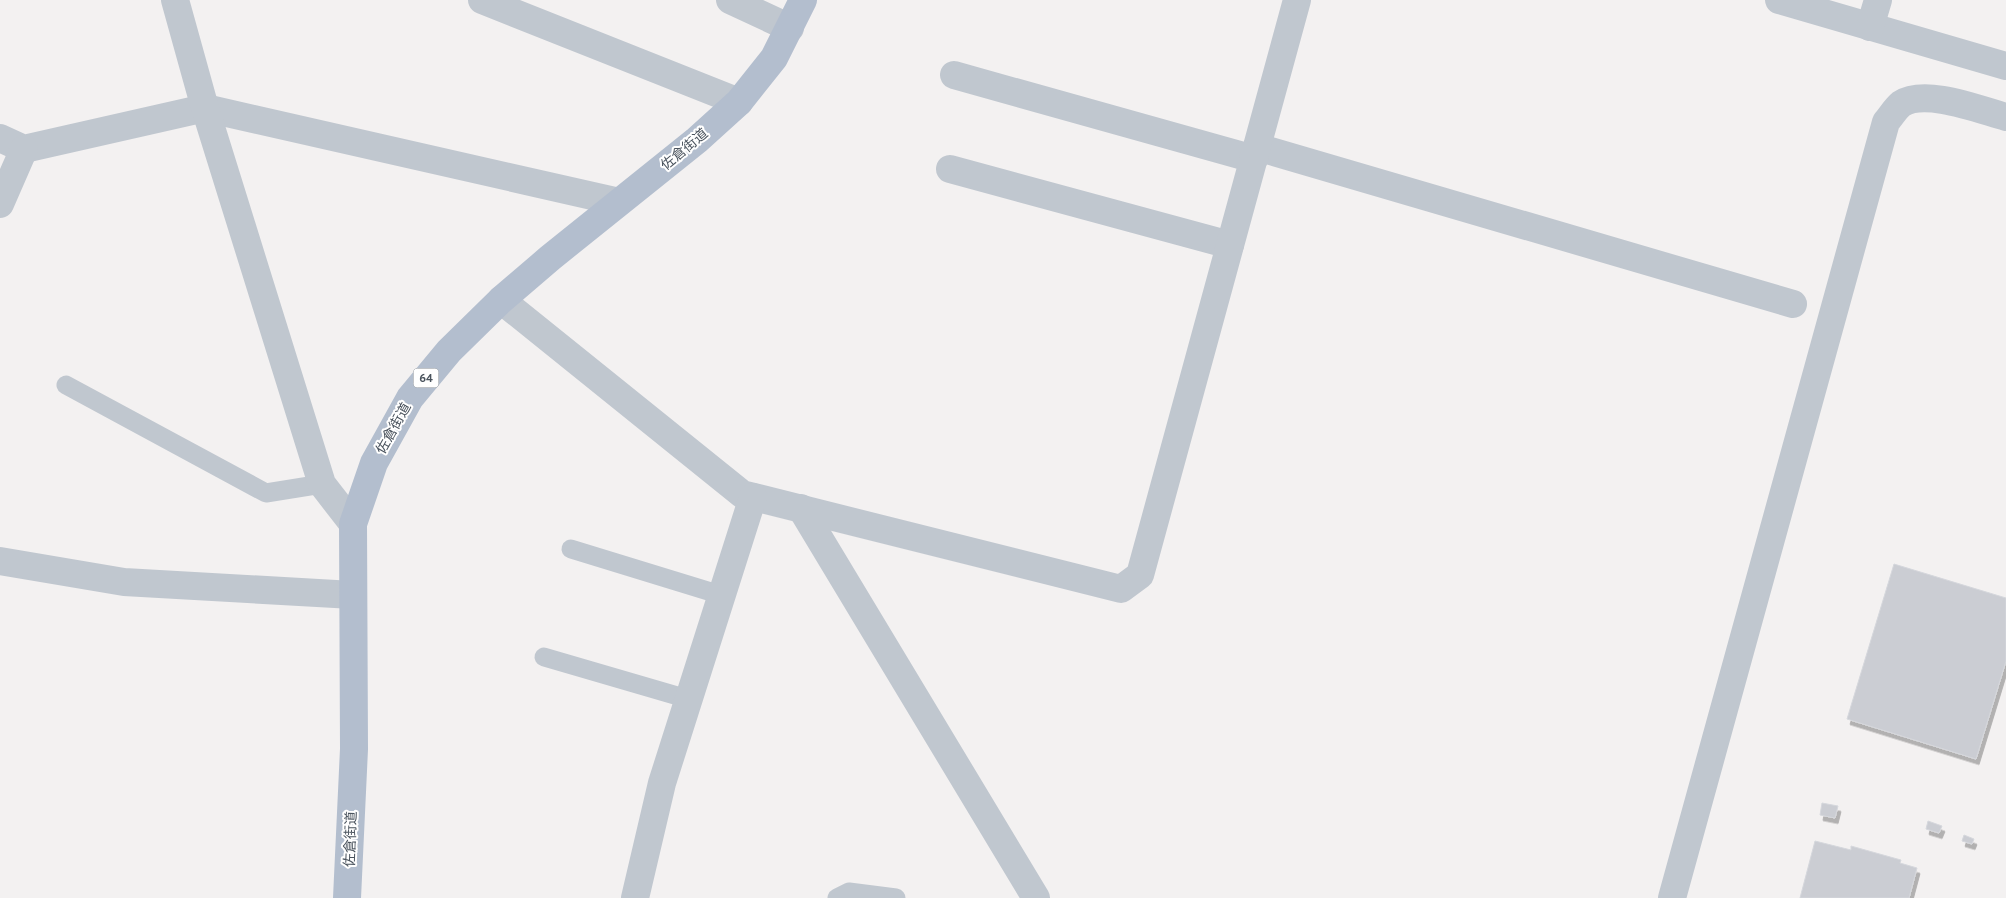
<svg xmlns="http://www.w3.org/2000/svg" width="2006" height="898" viewBox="0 0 2006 898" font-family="'PT Sans','Noto Sans JP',sans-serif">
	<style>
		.building { fill: #cbcdd3; stroke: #d5d7dc; filter: url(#shadow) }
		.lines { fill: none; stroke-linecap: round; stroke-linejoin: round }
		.service { stroke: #c0c7cf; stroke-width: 19 }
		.pedestrian { stroke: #c0c7cf; stroke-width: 28 }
		.minor { stroke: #c0c7cf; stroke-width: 28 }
		.tertiary { stroke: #c0c7cf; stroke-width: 28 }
		.primary { stroke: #b3bece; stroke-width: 28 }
		.labels { text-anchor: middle; stroke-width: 4; stroke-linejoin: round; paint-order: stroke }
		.shield { fill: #fff; stroke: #80878e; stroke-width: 1 }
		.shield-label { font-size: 12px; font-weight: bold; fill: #4a535d }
		.street-label { font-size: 14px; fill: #4a535d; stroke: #fff }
	</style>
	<defs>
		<filter id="shadow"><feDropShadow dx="3" dy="5.5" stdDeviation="0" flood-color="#0004"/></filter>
	</defs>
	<rect width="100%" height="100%" fill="#f3f1f1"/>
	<g class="building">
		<path d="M1894,564L2006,598V661L1976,759L1847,719Z"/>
		<path d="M1822,803L1838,806L1835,818L1820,815Z"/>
		<path d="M1928,821L1942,826L1939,833L1926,829Z"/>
		<path d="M1964,835L1974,839L1972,844L1962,841Z"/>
		<path d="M1815,841L1851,850V846L1901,860L1900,863L1917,868L1909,898H1800Z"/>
	</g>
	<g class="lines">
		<g class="service">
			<path d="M66,385L266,493L322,484"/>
			<path d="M571,549L721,595"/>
			<path d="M544,657L688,699"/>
			<path d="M837,898L849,892L896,898"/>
		</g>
		<g class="pedestrian">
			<path d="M801,508L1036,898"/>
			<path d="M1672,898L1886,122C1891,116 1896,108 1901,104C1925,88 1980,110 2006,117"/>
		</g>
		<g class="minor">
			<path d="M482,0L739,102"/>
			<path d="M730,0L790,28"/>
			<path d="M1779,0L2006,66"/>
			<path d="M1870,27L1878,0"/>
			<path d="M954,75L1254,159"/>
			<path d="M0,138L24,149L205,108L619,202"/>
			<path d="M1257,147L1793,304"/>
			<path d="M950,169L1230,245"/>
			<path d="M0,204L24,149"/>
			<path d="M501,300L742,494L1121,589L1140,575L1297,0"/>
			<path d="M0,561L124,582L353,595"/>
			<path d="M635,898L662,783L753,497"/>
		</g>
		<path class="tertiary" d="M175,0L205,108L322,484L353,524"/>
		<path class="primary" d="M347,898L354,749L353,524L374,463L410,398L449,351L501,300L550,258L697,140L739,102L774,58L803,0"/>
	</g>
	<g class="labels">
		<rect class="shield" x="413.5" y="368.5" width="25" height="19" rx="4"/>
		<g class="shield-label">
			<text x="426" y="382">64</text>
		</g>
		<g class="street-label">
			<text transform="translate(684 149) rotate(-40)" y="5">佐倉街道</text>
			<text transform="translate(393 428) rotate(-61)" y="5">佐倉街道</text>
			<text transform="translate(350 839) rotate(-88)" y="5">佐倉街道</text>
		</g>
	</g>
</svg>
